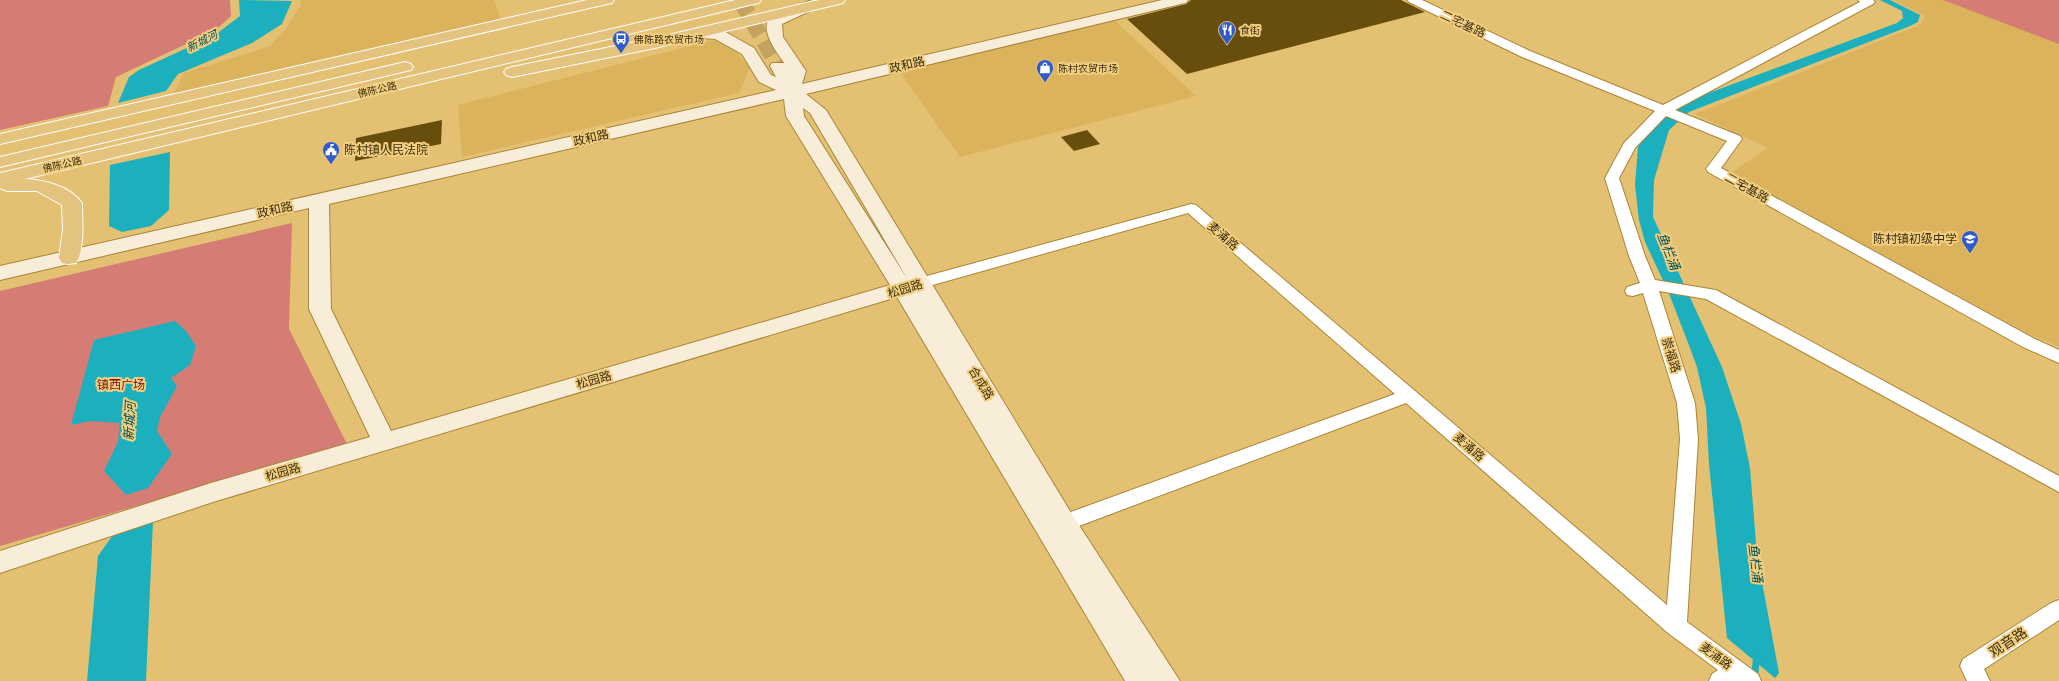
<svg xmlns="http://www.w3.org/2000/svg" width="2059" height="681" viewBox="0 0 2059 681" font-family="'Source Sans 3','Noto Sans SC',sans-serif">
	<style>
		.built { fill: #dab35c }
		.green { fill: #d57c75 }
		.water { fill: #1cb0be }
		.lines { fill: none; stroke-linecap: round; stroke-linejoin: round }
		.stream { stroke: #1cb0be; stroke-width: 7 }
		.building { fill: #674e0d }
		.secondary-tunnel { stroke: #c3a35e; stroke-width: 16; stroke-dasharray: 16 8; stroke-linecap: butt }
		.street-casing { stroke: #a98638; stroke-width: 2 }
		.secondary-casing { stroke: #a98638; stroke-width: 2 }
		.highway-casing { stroke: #fff; stroke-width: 2 }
		.street { fill: #fff; fill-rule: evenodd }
		.secondary { fill: #f7edd8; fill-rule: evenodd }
		.highway { fill: #e3c37e; fill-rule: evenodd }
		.labels { text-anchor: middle; stroke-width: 4; stroke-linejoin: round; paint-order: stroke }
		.far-poi-label { font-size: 10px; fill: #3e300f; stroke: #f1cd7f; text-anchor: start }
		.far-street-label { font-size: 10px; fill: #3e300f; stroke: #f1cd7f }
		.far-water-label { font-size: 11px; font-style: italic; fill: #005159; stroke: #f1cd7f }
		.street-label { font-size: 12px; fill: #3e300f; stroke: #f1cd7f }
		.poi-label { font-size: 12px; fill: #3e300f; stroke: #f1cd7f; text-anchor: start }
		.park-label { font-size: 12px; fill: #7b1317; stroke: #f1cd7f }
		.water-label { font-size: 13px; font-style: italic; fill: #005159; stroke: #f1cd7f }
		.near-street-label { font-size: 14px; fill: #3e300f; stroke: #f1cd7f }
	</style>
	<rect width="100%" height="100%" fill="#e4c072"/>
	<g class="built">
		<path d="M300,0H494L501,20L173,95L184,73L270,46L286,28L301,5Z"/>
		<path d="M1893,0H2059V347L2032,335L1730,173L1768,148L1695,114L1920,25L1925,16Z"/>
		<path d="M1114,20L1196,96L960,157L899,71Z"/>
		<path d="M714,40L732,47L750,68L739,93L462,157L458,105Z"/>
	</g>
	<g class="green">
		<path d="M0,0H230L231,16L216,30L116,77L108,106L0,130Z"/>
		<path d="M1943,0H2059V44Z"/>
		<path d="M292,223L289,329L347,444L0,546V291Z"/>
	</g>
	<g class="water">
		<path d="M239,0L292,1L282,24L252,43L178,74L166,91L118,103L129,77L139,70L215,35L240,16Z"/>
		<path d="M1880,0H1890L1920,15L1918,22L1910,26L1689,112L1669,130L1654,180L1653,217L1722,367L1741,424L1750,468L1757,555L1779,673L1775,678L1727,638L1709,464L1706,408L1697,367L1685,335L1668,291L1645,242L1639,220L1635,185L1638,147L1646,134L1673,109L1698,97L1897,23L1903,18L1902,11Z"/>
		<path d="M170,152L169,210L151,226L122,232L109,226L110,165Z"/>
		<path d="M175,321L186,331L196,346L190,365L171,378L177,386L160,417L157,431L172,454L148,488L126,495L104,471L118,442L120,423L90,421L71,425L94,340Z"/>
		<path d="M153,521L146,681H87L98,556L115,532Z"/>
	</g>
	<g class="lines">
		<path class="stream" d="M1754,681L1757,654"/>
	</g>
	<g class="building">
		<path d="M1191,0H1401L1425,12L1187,74L1127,19L1186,4Z"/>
		<path d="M442,120L441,144L355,161L356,138Z"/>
		<path d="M1087,130L1100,144L1074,151L1061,137Z"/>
	</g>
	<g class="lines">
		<path class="secondary-tunnel" d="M740,0L778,66"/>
		<defs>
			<g id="street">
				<path d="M1407,0H1422L1530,51L1663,105L1860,2L1858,0H1873L1875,2L1873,4L1675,110L1740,136L1742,139L1721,168L2035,339L2059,350V363L2023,347L1708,172L1706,169L1727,141L1666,116L1635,148L1619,178L1645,256L1655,280L1716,290L2059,476V492L1706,299L1659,291L1695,403L1698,439L1687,622L1758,674L1761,681H1709L1712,674L1718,670L1668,633L1406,403L1071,529L1064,531L1057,529L1054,523L1057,517L1395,394L1188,213L922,288L916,287L914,283L916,279L1191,204L1196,205L1667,605L1680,439L1677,403L1643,293L1633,296L1627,295L1625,291L1627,287L1640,283L1629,256L1605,178L1624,143L1655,111L1522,57L1409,2Z"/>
				<path d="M2059,600V620L1984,669L1990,681H1967L1960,666L1963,659L2051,603Z"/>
			</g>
			<path id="secondary" d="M1162,0H1188L1186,3L1181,4L806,94L826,110L1073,516L1180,681H1125L897,297L213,502L0,573V551L211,483L370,437L309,309V208L0,280V266L776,90L759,82L742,54L715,39L689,37L687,34L689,31H724L754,48L771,75L776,77L770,66L772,63H784L790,71C782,59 759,33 769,19L809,1L814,3L817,6L814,9L782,24L783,37L806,71L802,84ZM784,99L786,116L890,285L391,431L331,309L329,204ZM803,108L810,113L908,280L804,116Z"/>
			<g id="highway">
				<path d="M587,0H614L612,3L607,4L0,144V134Z"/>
				<path d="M735,0H761L759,3L754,4L25,179C44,180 70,186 82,203C82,219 85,249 76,263L69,264L62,263L59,258L63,229L62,205L37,191H7L0,188V173Z"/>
				<path d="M819,0H845L843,3L655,48L512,77L506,75L504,72L506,69L512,67L655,38Z"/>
				<path d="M405,62L411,64L413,67L411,70L0,167V157Z"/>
			</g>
		</defs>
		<use href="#street" class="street-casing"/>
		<use href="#secondary" class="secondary-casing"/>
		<use href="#highway" class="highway-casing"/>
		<use href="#street" class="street"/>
		<use href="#secondary" class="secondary"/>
		<use href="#highway" class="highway"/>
	</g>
	<defs>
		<symbol id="restaurant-pin" viewBox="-11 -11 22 30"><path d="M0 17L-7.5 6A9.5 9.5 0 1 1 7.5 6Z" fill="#315aca" stroke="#f1cd7f"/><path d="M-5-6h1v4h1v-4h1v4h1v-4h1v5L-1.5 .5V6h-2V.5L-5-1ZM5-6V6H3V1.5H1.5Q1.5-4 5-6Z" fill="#fff"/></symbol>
		<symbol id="bus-pin" viewBox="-11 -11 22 30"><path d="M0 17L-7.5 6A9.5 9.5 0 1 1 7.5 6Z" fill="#315aca" stroke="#f1cd7f"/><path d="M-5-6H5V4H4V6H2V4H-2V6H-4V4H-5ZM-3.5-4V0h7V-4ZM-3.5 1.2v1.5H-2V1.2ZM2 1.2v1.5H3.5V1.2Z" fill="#fff"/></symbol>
		<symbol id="shop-pin" viewBox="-11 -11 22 30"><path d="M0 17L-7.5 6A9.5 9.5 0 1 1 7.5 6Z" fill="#315aca" stroke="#f1cd7f"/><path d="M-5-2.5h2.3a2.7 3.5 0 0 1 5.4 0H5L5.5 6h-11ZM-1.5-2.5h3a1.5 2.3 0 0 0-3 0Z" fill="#fff"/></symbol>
		<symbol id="civic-pin" viewBox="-11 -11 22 30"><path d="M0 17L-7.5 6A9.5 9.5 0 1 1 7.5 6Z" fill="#315aca" stroke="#f1cd7f"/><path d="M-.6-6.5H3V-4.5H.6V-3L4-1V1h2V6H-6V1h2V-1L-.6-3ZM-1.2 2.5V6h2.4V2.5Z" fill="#fff"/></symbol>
		<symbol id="school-pin" viewBox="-11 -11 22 30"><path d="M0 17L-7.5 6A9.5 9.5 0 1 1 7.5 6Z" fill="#315aca" stroke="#f1cd7f"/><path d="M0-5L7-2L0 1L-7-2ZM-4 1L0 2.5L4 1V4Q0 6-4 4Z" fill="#fff"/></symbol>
	</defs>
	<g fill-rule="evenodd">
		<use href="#restaurant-pin" x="1217" y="20" width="20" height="27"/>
		<use href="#bus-pin" x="611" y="29" width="20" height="27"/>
		<use href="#shop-pin" x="1035" y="58" width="20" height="27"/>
		<use href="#civic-pin" x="321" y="140" width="20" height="27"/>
		<use href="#school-pin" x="1960" y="229" width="20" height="27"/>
	</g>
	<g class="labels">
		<g class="far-poi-label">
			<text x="1240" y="34">食街</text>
			<text x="634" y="43">佛陈路农贸市场</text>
			<text x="1058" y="72">陈村农贸市场</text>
		</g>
		<g class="far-street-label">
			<text transform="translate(377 89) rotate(-13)" y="4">佛陈公路</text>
			<text transform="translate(62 164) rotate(-13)" y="4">佛陈公路</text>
		</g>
		<g class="far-water-label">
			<text transform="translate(202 41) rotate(-27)" y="4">新城河</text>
		</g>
		<g class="street-label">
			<text transform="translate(1463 24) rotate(25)" y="4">二宅基路</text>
			<text transform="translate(907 65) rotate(-13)" y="4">政和路</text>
			<text transform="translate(591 138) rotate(-13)" y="4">政和路</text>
			<text transform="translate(1747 188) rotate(29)" y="4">二宅基路</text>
			<text transform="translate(275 210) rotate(-13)" y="4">政和路</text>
			<text transform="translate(1223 236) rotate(41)" y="4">麦涌路</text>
			<text transform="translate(905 289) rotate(-17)" y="4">松园路</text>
			<text transform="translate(1671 355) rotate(73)" y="4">崇福路</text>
			<text transform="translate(594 380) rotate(-16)" y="4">松园路</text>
			<text transform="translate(981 383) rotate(59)" y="4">合成路</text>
			<text transform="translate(1469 447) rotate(41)" y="4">麦涌路</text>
			<text transform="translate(283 472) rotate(-16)" y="4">松园路</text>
			<text transform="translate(1716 656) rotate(36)" y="4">麦涌路</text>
		</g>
		<g class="poi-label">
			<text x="344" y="154">陈村镇人民法院</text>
			<text x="1957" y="243" text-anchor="end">陈村镇初级中学</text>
		</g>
		<g class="park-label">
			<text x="121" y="389">镇西广场</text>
		</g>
		<g class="water-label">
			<text transform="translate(1669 251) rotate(68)" y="5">鱼栏涌</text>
			<text transform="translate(129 421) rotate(-87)" y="5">新城河</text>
			<text transform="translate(1756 563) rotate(83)" y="5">鱼栏涌</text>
		</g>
		<g class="near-street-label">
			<text transform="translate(2008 642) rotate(-33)" y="5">观音路</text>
		</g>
	</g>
</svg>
